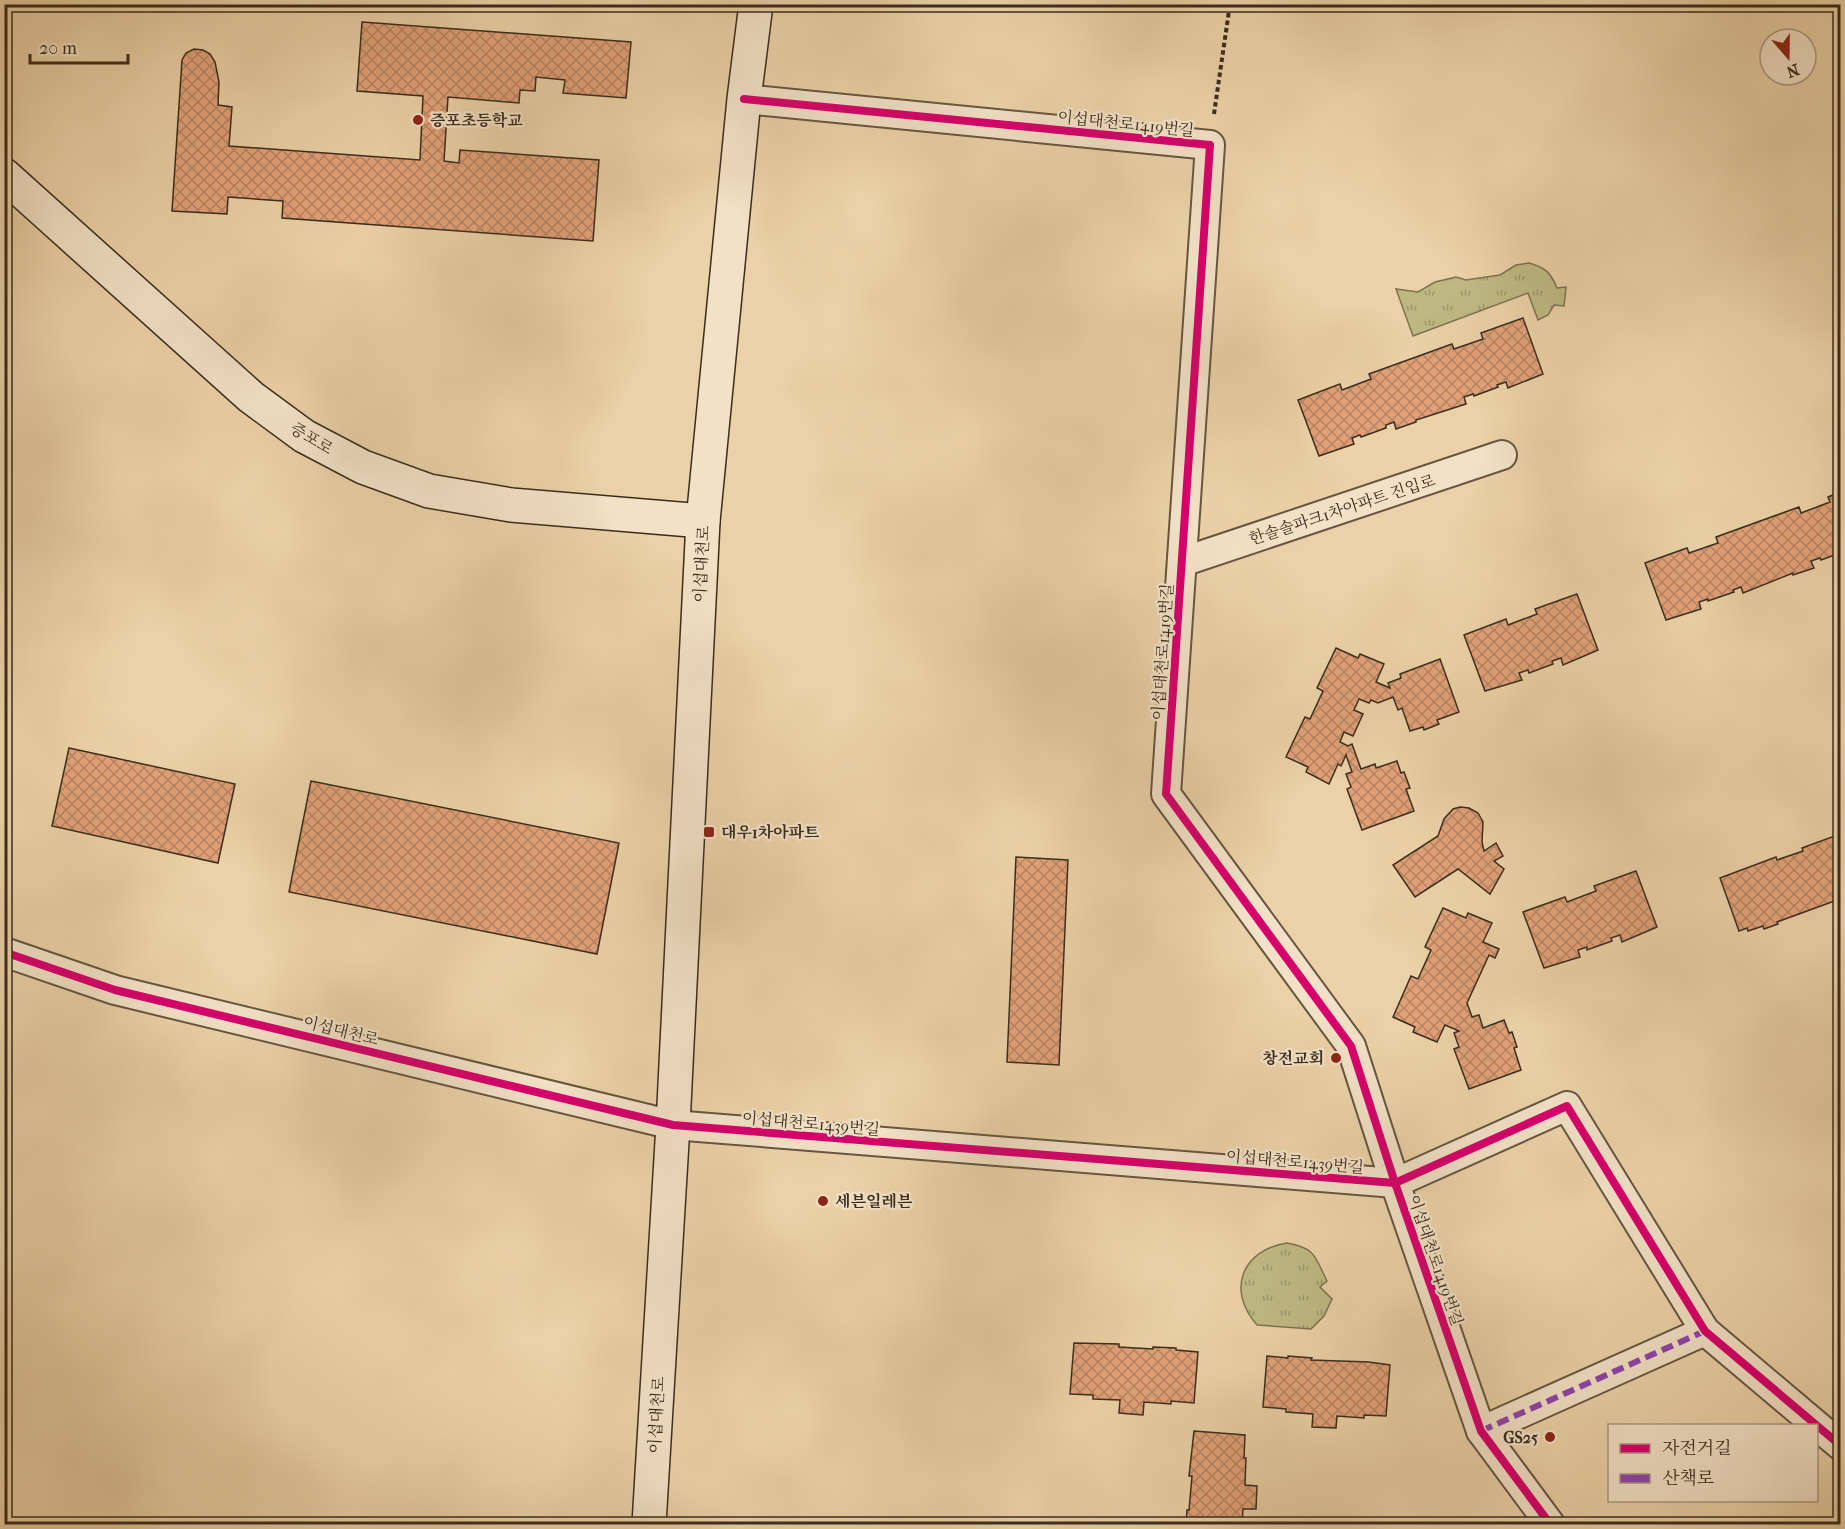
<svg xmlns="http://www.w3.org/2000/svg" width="1845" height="1529" viewBox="0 0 1845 1529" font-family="'IM FELL French Canon','Noto Serif KR',serif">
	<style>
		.park { fill: url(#park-tufts); stroke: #7c7350; stroke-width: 1.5 }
		.building { fill: url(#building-cross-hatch); stroke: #3a2d1e; stroke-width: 1.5 }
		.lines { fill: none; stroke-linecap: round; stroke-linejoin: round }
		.street-casing { stroke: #665640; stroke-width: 32 }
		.secondary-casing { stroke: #3a2d1e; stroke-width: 36 }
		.path { stroke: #3a2d1e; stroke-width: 4; stroke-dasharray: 4.5 3; stroke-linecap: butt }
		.street { stroke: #f2e1c6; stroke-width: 28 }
		.secondary { stroke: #f2e1c6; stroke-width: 33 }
		.quiet { stroke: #8e44ad; stroke-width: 6; stroke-dasharray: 12 6; stroke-linecap: butt }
		.cycleway-casing { stroke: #f2e1c6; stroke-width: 11 }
		.cycleway { stroke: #d6006c; stroke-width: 8 }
		.poi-dot { fill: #8f2418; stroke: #f2e1c6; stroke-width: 2 }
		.labels { text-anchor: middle; stroke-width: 4.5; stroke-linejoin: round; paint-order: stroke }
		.poi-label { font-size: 16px; font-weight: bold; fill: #3a2d1e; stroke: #f2e1c6; text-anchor: start }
		.street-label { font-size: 16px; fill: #3a2d1e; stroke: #f2e1c6 }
	</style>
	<defs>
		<pattern id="park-tufts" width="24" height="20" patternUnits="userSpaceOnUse" patternTransform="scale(1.5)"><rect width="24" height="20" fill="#beb983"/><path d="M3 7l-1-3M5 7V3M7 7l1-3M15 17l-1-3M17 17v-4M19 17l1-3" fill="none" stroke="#9b976b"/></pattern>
		<pattern id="building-cross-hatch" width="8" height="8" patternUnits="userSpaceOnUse" patternTransform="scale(1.5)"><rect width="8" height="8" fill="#e1a178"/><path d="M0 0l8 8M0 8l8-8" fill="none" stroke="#b78462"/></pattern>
	</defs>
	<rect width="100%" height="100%" fill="#ebd1a7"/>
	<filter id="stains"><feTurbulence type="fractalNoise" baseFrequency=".00333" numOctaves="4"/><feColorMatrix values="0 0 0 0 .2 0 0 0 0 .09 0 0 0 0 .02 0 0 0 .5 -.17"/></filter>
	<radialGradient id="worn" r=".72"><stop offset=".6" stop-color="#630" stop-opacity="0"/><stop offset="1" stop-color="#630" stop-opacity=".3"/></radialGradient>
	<g class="park">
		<path d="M1529,263C1545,267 1551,273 1557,288L1566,287L1564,306L1554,305L1548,315L1538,320L1528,293L1413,336L1396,289L1418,292L1435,282L1456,277L1466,280L1500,275L1516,265Z"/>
		<path d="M1287,1243C1316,1248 1315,1257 1327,1281L1320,1287L1332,1299L1324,1316L1311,1329L1257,1325C1226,1290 1242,1250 1287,1243Z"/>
	</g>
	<g class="building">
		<path d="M362,22L631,42L626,98L563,93L565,80L536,77L535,91L520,90L519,103L448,97L444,161L459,163L460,150L599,160L593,241L282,218L283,201L228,197L227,214L172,211L182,60L186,53L194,49L203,50L210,54L215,62L219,82L218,105L232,107L229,146L420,160L423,96L357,91Z"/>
		<path d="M1523,318L1543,374L1508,388L1506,382L1497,385L1498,387L1474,396L1473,394L1464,397L1466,404L1416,420V422L1396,429L1394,422L1386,425V428L1361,437L1360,435L1352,438L1354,444L1319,456L1298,400L1340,384L1342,390L1371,379L1369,374L1452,344L1454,349L1483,339L1481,333Z"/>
		<path d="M1840,492V553L1821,560L1820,558L1811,561L1814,568L1793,575V573L1743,593L1741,587L1733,590L1734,592L1708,601V599L1699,602L1701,609L1666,620L1645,563L1687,548L1689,553L1718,543L1716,537L1799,507L1801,513L1830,502L1828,497Z"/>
		<path d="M1577,594L1598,650L1563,665L1561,658L1552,661L1553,664L1529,673L1528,670L1519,673L1522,680L1485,691L1464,635L1506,619L1508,625L1537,614L1535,609Z"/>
		<path d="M1336,648L1358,658L1360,654L1384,664L1376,682L1390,688L1388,683L1401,678L1400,674L1440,659L1459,712L1437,720L1439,724L1424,730L1423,727L1410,731L1402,708L1398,710L1393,697L1378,703L1371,700L1369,703L1359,699L1354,710L1363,714L1353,736L1344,732L1340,742L1348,746L1352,744L1361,769L1375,764L1376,768L1397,761L1401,773L1404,772L1410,788L1406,789L1414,811L1362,830L1347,789L1351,787L1346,774L1352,772L1346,755L1341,766L1338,764L1329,784L1306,772L1308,767L1286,757L1305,717L1310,719L1323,691L1317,688Z"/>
		<path d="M69,748L235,784L218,863L52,826Z"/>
		<path d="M311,781L619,843L597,954L289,892Z"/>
		<path d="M1460,807L1469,808L1478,813L1483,822L1482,842L1484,851L1496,843L1503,856L1494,861L1504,869L1490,894L1458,869L1415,897L1393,865L1438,836L1444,819L1453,809Z"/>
		<path d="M1840,834V899L1777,922L1778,924L1764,929L1763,926L1748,931L1747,928L1739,931L1720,878L1776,857L1777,860L1803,851L1802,848Z"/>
		<path d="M1016,857L1068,860L1059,1065L1007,1062Z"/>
		<path d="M1636,871L1657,927L1622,942L1620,935L1611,938L1612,941L1587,950V947L1578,950L1580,957L1544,968L1523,912L1565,897L1567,902L1596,891L1594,886Z"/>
		<path d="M1443,908L1466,918L1468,913L1492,923L1483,942L1499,949L1495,958L1489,955L1467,1003L1472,1017L1479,1015L1483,1028L1504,1020L1509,1033L1512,1032L1517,1047L1514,1048L1521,1070L1469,1089L1454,1049L1459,1047L1454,1033L1459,1031L1445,1025L1437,1042L1413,1032L1415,1027L1393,1017L1411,976L1418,979L1431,950L1425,947Z"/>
		<path d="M1074,1343L1119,1344V1347L1153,1349V1347L1176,1348V1350L1198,1352L1194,1403L1171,1401V1404L1144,1402L1143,1415L1119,1413L1120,1400L1093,1399V1395L1070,1394Z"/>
		<path d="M1267,1356L1288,1358V1356L1312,1358L1311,1360L1369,1362L1390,1365L1386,1416L1364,1415V1418L1337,1416L1336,1428L1312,1427L1313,1414L1286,1412V1409L1263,1407Z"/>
		<path d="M1194,1431L1245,1435L1244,1458H1246L1245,1485L1257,1486L1256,1509H1243L1242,1524H1186L1187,1510H1189L1192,1476H1189Z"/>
	</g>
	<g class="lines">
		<defs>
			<g id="street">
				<path d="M744,99L1210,145L1166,794L1351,1046L1395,1183L1481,1431L1550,1524"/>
				<path d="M1182,562L1502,455"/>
				<path d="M4,952L115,990L673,1125L1395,1183L1567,1106L1705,1331L1840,1445"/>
				<path d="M1481,1431L1705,1331"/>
			</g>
			<g id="secondary">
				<path d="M4,175L251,397L304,436L363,467L429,491L511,505L703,521"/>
				<path d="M649,1524L673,1125L703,521L744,99L756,4"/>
			</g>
		</defs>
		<use href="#street" class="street-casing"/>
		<use href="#secondary" class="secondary-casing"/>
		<path class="path" d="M1214,114L1230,4"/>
		<use href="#street" class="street"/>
		<use href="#secondary" class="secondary"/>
		<path class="quiet" d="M1481,1431L1705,1331"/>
		<defs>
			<g id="cycleway">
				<path d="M744,99L1210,145L1166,794L1351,1046L1395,1183L1481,1431L1550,1524"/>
				<path d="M4,952L115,990L673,1125L1395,1183L1567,1106L1705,1331L1840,1445"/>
			</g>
		</defs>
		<use href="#cycleway" class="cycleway-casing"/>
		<use href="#cycleway" class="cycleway"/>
	</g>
	<g class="poi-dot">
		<circle cx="418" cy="120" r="6"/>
		<rect x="703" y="826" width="12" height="12" rx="3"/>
		<circle cx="1336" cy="1058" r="6"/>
		<circle cx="823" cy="1201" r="6"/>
		<circle cx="1550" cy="1437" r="6"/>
	</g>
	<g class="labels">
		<g class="poi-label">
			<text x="430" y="126">증포초등학교</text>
			<text x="721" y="838">대우1차아파트</text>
			<text x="1324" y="1064" text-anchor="end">창전교회</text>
			<text x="835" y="1207">세븐일레븐</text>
			<text x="1538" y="1443" text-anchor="end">GS25</text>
		</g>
		<g class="street-label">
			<text transform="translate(1126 123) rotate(6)" y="6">이섭대천로1419번길</text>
			<text transform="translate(312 438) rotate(31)" y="6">증포로</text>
			<text transform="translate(1342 509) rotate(-18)" y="6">한솔솔파크1차아파트 진입로</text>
			<text transform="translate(701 564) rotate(-87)" y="6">이섭대천로</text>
			<text transform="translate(1162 652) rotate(-86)" y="6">이섭대천로1419번길</text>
			<text transform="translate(341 1030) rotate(14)" y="6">이섭대천로</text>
			<text transform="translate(811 1123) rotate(5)" y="6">이섭대천로1439번길</text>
			<text transform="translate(1295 1161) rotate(5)" y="6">이섭대천로1439번길</text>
			<text transform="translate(1436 1260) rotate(71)" y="6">이섭대천로1419번길</text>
			<text transform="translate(656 1415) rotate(-87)" y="6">이섭대천로</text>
		</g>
	</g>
	<rect width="1845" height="1529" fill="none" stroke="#ebd1a7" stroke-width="24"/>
	<rect x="6" y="6" width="1833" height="1517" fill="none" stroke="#3a2d1e" stroke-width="3"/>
	<rect x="12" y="12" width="1821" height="1505" fill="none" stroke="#3a2d1e" stroke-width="1.5"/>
	<rect x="1608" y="1424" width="210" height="78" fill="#f2e1c6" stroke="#a89983" stroke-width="1.5"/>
	<rect x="1620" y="1444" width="30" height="9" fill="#d6006c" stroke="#a89983" stroke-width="1.5"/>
	<text x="1662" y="1454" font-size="18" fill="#3a2d1e">자전거길</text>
	<rect x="1620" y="1474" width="30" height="9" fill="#8e44ad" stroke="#a89983" stroke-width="1.5"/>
	<text x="1662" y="1484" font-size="18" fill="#3a2d1e">산책로</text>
	<g transform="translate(1788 57) rotate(160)"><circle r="28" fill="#f2e1c6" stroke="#a89983" stroke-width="1.5"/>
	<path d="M0-4.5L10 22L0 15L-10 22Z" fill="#8f2418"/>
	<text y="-9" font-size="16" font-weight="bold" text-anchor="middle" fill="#3a2d1e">N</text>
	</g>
	<path d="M30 54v9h98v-9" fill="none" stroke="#3a2d1e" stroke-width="3"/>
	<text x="39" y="54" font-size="18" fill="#3a2d1e" stroke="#f2e1c6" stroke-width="4.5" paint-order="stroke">20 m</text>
	<rect width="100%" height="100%" filter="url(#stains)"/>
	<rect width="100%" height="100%" fill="url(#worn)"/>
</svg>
